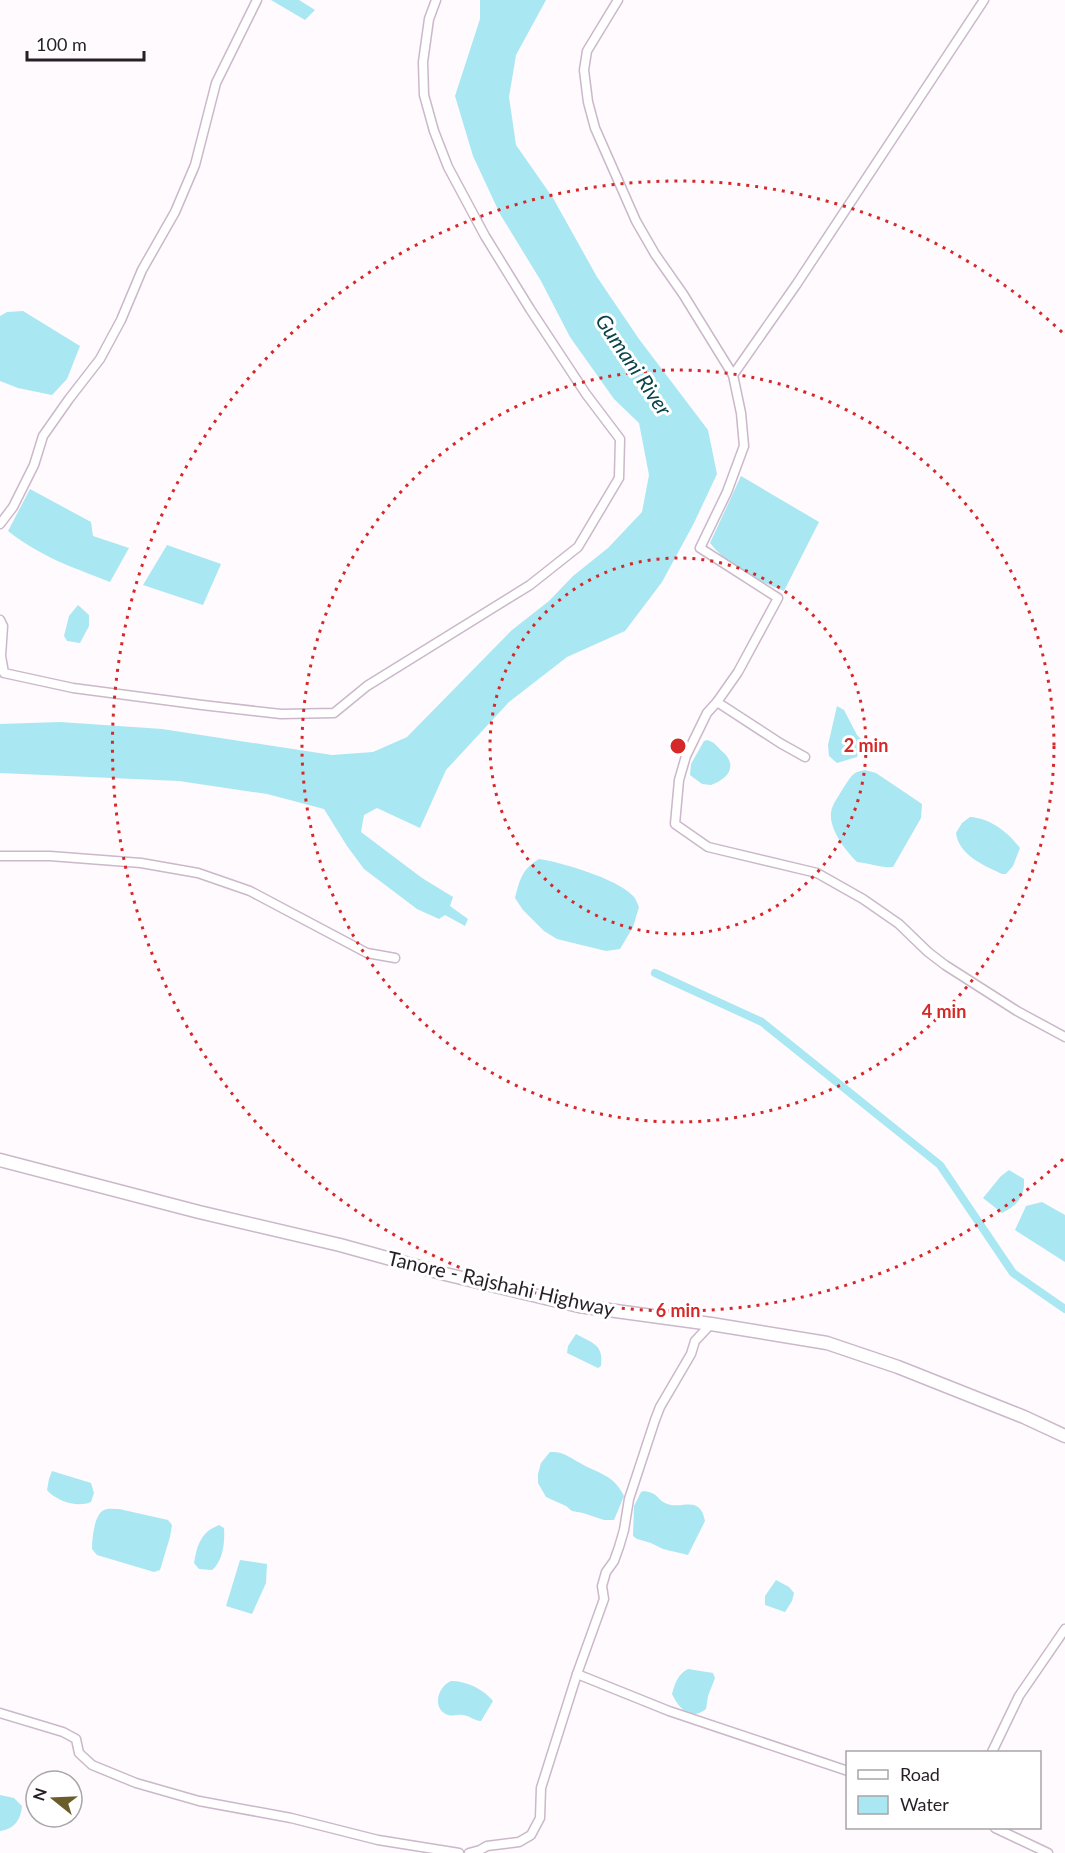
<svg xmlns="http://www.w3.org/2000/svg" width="1065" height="1853" viewBox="0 0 1065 1853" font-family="Lato,sans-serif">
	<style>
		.water { fill: #a9e7f2 }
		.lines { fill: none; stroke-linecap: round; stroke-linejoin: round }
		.canal { stroke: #a9e7f2; stroke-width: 8 }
		.minor-casing { stroke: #cbb8ca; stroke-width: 11 }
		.secondary-casing { stroke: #cbb8ca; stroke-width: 15 }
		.minor { stroke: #fff; stroke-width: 8 }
		.secondary { stroke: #fff; stroke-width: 12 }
		.ring { fill: none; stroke: #d62828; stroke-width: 3; stroke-dasharray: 3 6 }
		.labels { text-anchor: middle; stroke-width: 6; stroke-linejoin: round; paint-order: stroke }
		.street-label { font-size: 20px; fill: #261f26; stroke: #fff }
		.water-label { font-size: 21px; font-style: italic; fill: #0a434b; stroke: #fff }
		.centre { fill: #d62828; stroke: #fff; stroke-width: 3 }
		.ring-label { font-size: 18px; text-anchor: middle; font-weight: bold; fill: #d62828; stroke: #fff; stroke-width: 6; stroke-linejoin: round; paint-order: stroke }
	</style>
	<rect width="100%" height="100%" fill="#fefafe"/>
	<g class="water">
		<path d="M271,0H299L315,10L305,20Z"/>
		<path d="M480,0H546L516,55L509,97L516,145L553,198L597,277L639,339L708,430L717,474L694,523L662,582L625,631L567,657L509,702L446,770L420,828L377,808L364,815L361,832L422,878L453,897L450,906L468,919L465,926L445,915L439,919L417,909L364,869L347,846L324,809L267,794L179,781L0,773V724L60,722L162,729L332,755L373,752L407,737L512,630L549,601L573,576L608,548L642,512L649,475L639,423L614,399L570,337L541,281L500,214L473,156L455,96L480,19Z"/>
		<path d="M23,311L80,346L67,379L52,395L18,388L0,381V316L7,312Z"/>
		<path d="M741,476L819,522L784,591C756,580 729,567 710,543Z"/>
		<path d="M30,489L91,522L93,536L129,548L110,582C72,567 41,557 8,531Z"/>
		<path d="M167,545L221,564L203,605L143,585Z"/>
		<path d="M78,605L89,615V626L80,643L67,641L64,636L69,616Z"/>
		<path d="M837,706L844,710L857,735L861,739V744L857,757L837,763L829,756L828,745Z"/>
		<path d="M707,740C715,742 717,747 723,752C738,766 728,779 711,785L702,784L690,775L691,764L704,741Z"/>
		<path d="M865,770L876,773L922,804L921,818L893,867C881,868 869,863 857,862C845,850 826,826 832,808C835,800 840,794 844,787C851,777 852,772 865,770Z"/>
		<path d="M970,817C990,818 1008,832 1020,848L1013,866L1006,874H1002C983,865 959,855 956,833L962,823Z"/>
		<path d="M539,859C561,862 617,879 632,895C636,898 637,903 639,907L633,927L620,949L606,951L557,939L544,931L523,910L515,898C520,879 522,869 539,859Z"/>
		<path d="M1009,1170L1024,1179C1025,1196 1018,1205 1002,1213L983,1198L1001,1176Z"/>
		<path d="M1042,1202L1065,1215V1262L1015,1230L1026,1206Z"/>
		<path d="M576,1334C592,1343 604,1344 601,1366L598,1368L567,1353L568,1346Z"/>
		<path d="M550,1452C563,1451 569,1457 580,1463C599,1474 613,1474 624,1496L614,1520H604L583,1513L572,1511L566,1506L546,1497L538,1483V1474L541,1463Z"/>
		<path d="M52,1471L91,1483L94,1493L91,1502C78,1508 56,1501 47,1490L49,1479Z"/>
		<path d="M644,1491C658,1493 656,1498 665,1503C679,1511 700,1493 705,1521L688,1555L663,1549L651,1543L637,1539L633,1536L634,1506L641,1492Z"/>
		<path d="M119,1509L168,1520L172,1525L170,1537L160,1570L154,1572L97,1555L92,1549C92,1540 94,1514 104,1510C108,1508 114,1509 119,1509Z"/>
		<path d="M219,1525L224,1528C225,1542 223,1561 212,1570L199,1569L194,1563C197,1545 201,1532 219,1525Z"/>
		<path d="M240,1560L267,1564L266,1583L252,1614L226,1606Z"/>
		<path d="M776,1580L789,1587L794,1593L792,1601L785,1612L765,1605V1596Z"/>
		<path d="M688,1669L713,1673L715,1678L708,1696L706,1709C690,1722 678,1707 672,1694C675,1683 678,1674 688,1669Z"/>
		<path d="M451,1681C467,1681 483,1689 493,1701L481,1721C475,1721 470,1716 463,1715C456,1714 451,1718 444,1713C432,1704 440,1685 451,1681Z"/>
		<path d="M0,1795L14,1798L22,1806C21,1820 14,1829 0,1831Z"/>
	</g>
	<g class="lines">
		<path class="canal" d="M655,973L762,1022L940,1165L1013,1273L1065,1309"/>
		<defs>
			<g id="minor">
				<path d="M618,0L587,51L584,70L588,102L595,128L636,221L655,254L683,294L733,375L796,285L984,0"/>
				<path d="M733,375L741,413L744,446L727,492L700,548L778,598L738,672L717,702L707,713L686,756L679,780L675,824L708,847L817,873L863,899L899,924L928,952L945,965L1017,1011L1065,1037"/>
				<path d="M0,524L13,507L34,465L43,436L69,399L100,359L121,320L142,270L175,212L195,165L216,83L257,0"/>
				<path d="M0,620L3,626L1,656L4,673L73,688L202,705L281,714L334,713L367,686L530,585L578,547L619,478L620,439L586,394L530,309L485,236L448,167L434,131L424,95L423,62L429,19L436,0"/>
				<path d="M717,702L780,743L805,757"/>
				<path d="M0,856H50L141,863L198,873L250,891L367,953L395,958"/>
				<path d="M711,1324L695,1341L691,1354L660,1407L655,1420L629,1499L624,1530L619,1547L614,1561L606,1572L602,1586L604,1599L577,1674L669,1711L848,1771"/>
				<path d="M0,1713L63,1732L76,1739L79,1753L92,1765L136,1783L199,1801L291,1818L378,1840L459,1853"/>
				<path d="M992,1752L1019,1696L1065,1629"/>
				<path d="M995,1828L1048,1853"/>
				<path d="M469,1853L480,1850L487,1846L519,1842L531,1835L540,1818L541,1788L577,1674"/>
			</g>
			<path id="secondary" d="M0,1160L199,1212L340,1245L445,1274L579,1306L711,1324L827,1343L898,1367L1024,1417L1065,1436"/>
		</defs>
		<use href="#minor" class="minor-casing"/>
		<use href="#secondary" class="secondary-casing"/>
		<use href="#minor" class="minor"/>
		<use href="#secondary" class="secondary"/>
	</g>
	<g class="ring">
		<circle cx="678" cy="746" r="188"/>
		<circle cx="678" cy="746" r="376"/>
		<path d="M1063 1159A565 565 0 1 1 1063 333"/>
	</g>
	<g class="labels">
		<g class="street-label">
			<text transform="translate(501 1284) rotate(13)" y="7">Tanore - Rajshahi Highway</text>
		</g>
		<g class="water-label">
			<text transform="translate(633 365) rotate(56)" y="7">Gumani River</text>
		</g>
	</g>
	<circle cx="678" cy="746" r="9" class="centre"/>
	<g class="ring-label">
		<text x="866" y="752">2 min</text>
		<text x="944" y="1018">4 min</text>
		<text x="678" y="1317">6 min</text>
	</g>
	<rect x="846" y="1751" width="195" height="78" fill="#ffffff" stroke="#a8a5a8" stroke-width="1.5"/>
	<rect x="858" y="1770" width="30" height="9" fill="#ffffff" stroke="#a8a5a8" stroke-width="1.5"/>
	<text x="900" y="1781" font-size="18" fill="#261f26">Road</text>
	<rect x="858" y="1796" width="30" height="18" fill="#a9e7f2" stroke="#a8a5a8" stroke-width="1.5"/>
	<text x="900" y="1811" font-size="18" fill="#261f26">Water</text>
	<g transform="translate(54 1799) rotate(288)"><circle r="28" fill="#ffffff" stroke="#a8a5a8" stroke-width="1.5"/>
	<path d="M0-4.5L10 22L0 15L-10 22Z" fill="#6b5d2a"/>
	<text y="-9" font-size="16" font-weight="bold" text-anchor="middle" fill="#261f26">N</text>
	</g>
	<path d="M27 51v9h117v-9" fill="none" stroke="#261f26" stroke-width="3"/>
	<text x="36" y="51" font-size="18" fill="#261f26" stroke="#ffffff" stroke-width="4.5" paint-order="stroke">100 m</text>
</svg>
